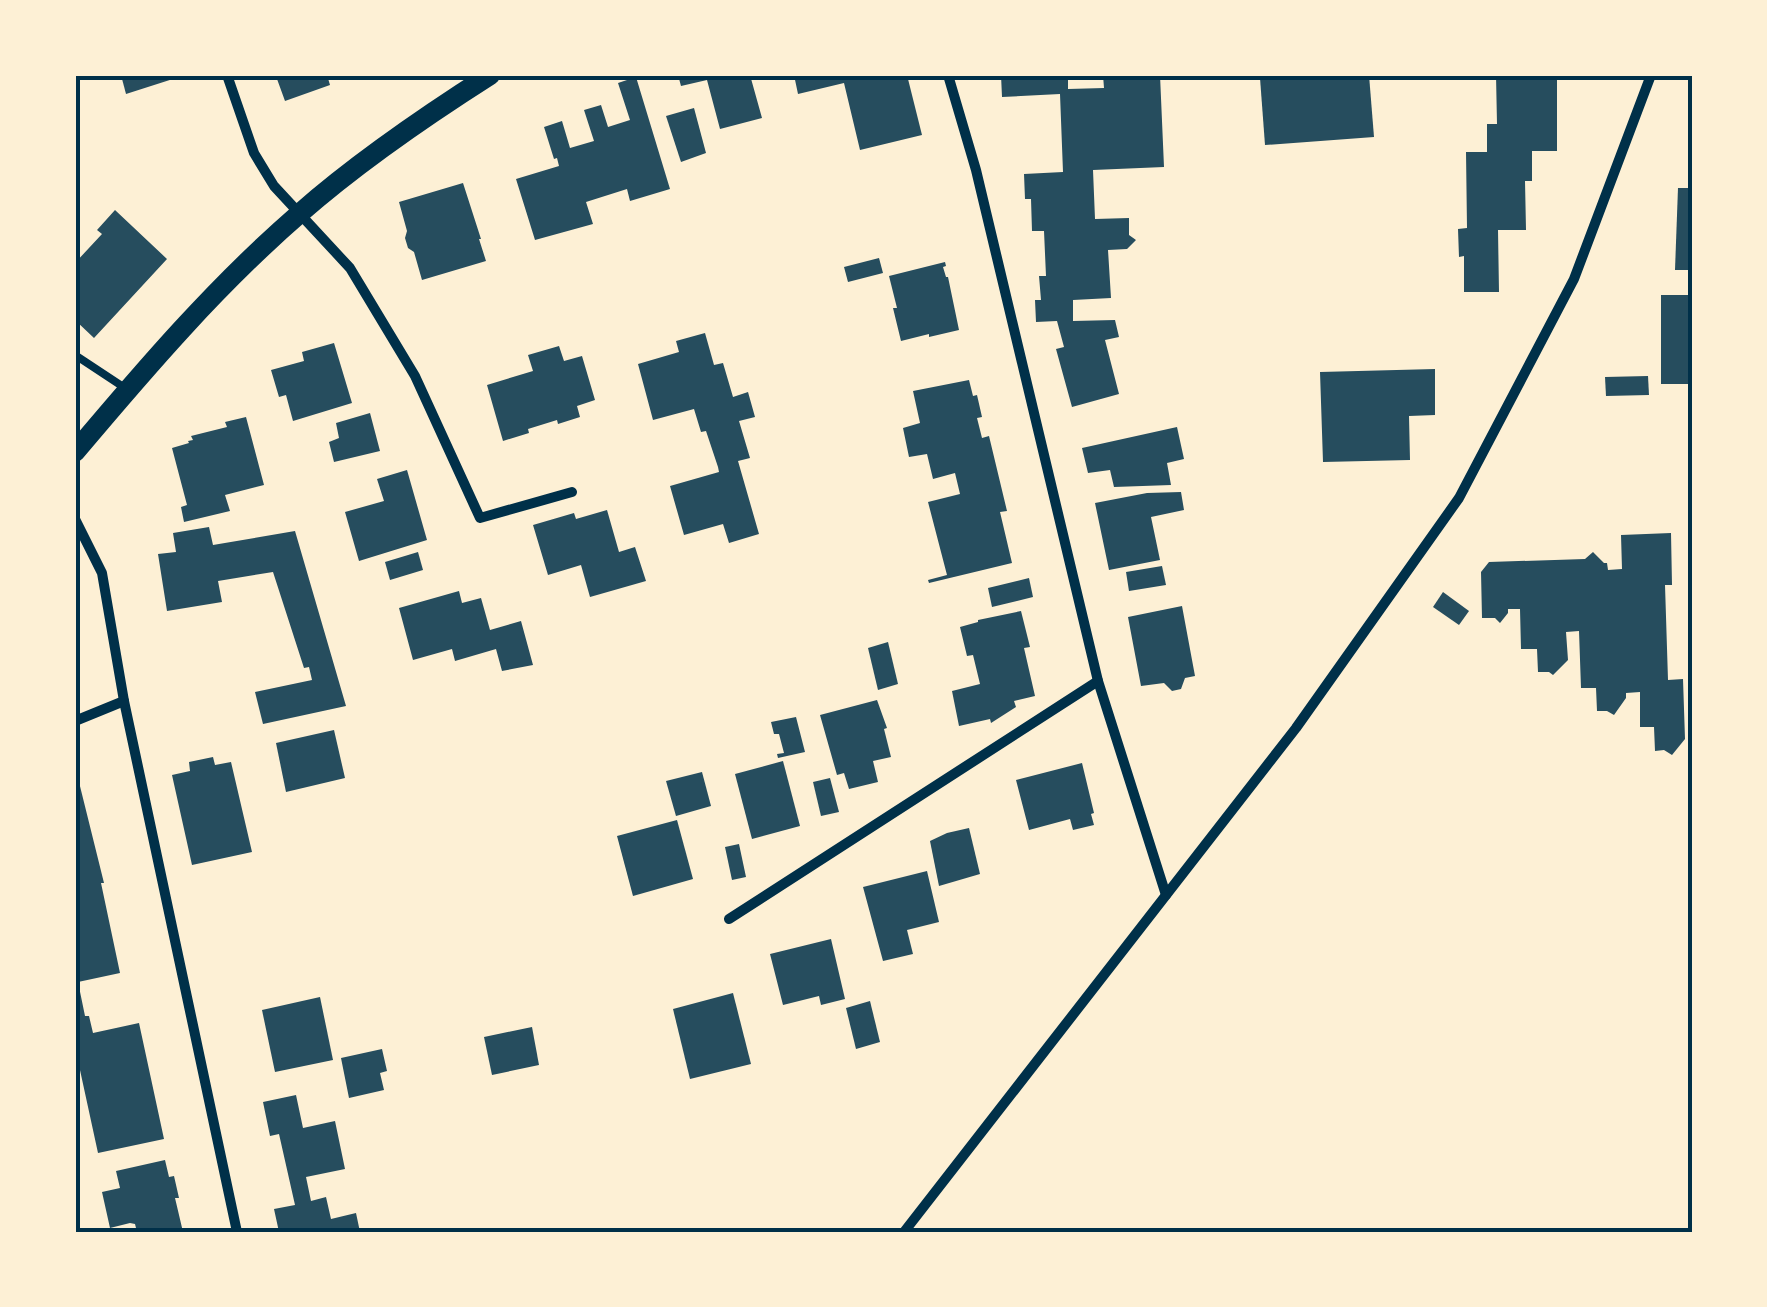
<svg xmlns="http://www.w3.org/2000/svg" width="1767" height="1307" viewBox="0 0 1767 1307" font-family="Lato,sans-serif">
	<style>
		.building { fill: #264d5e }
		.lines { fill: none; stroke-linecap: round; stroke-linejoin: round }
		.service { stroke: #003049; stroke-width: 8 }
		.minor { stroke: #003049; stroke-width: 10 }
		.secondary { stroke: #003049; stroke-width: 20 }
		.neatline { fill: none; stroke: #003049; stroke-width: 4 }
	</style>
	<rect width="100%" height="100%" fill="#fdf0d5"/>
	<g class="building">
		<path d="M121,75H175L176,78L126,94Z"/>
		<path d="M273,75H327L330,85L285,101L277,79H275Z"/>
		<path d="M678,75H750L762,118L720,129L707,80L681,86Z"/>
		<path d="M794,75H907L922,135L860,150L844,83L798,94Z"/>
		<path d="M1001,75H1068V89L1104,88L1103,75H1160L1164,167L1093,170L1095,219L1129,218V235L1136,240L1127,249L1108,250L1111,298L1073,300V321L1115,320L1119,337L1105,340L1119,394L1072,407L1056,349L1064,347L1057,321L1036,322L1035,300H1041L1039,276H1046L1044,231H1032L1031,199H1025L1024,174L1063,172L1060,94L1002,97Z"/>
		<path d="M1299,75H1369L1374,137L1265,145L1260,78Z"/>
		<path d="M1496,75H1557V151H1532V181H1525L1526,230H1498L1499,292H1464V256L1459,257L1458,229L1467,228L1466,152H1487V124H1497Z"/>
		<path d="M636,77L670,189L630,201L627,189L586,202L593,224L535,240L516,179L559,166L557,158L554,159L544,127L562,121L570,148L594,141L584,110L601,105L608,127L630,120L618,83Z"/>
		<path d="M694,108L706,153L681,162L666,116Z"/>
		<path d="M463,183L481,239H479L486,261L422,280L414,252L408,248L405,238L407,231L399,202Z"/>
		<path d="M1678,188H1692V270H1675Z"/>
		<path d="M115,210L167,259L94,338L75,320V263L102,234L97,230Z"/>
		<path d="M879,258L883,273L848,282L844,267Z"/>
		<path d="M945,262L946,266L943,267L946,277H948L959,330L929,337V334L901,341L893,308H897L889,276Z"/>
		<rect x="1661" y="295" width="31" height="89"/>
		<path d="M705,333L714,365L723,363L733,397L748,392L755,417L739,421L750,458L738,461L759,534L729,543L723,524L684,535L670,486L719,472L718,467L706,431L701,432L694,409L653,420L638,364L679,352L676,341Z"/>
		<path d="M334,343L352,403L293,421L286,395L279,397L271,370L304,361L302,352Z"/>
		<path d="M559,346L564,361L582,356L595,400L577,406L580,417L558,424L557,420L528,429L529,433L503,441L487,385L533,371L528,355Z"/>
		<path d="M1435,369V415L1409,416L1410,460L1323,462L1320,372Z"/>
		<path d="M1648,376L1649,395L1606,396L1605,377Z"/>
		<path d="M969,380L973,396L977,395L982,417L977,418L982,438L989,436L1007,511L1000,512L1012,563L929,583L928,580L947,575L928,502L960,494L955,473L933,479L927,454L909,457L903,428L920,423L913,391Z"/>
		<path d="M370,413L380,451L334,462L329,442L339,438L336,423Z"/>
		<path d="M246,417L264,485L225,495L230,511L184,522L181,507L187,505L172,448L189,443L188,441L193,440L191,436L227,427L225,422Z"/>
		<path d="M1177,427L1184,459L1167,463L1171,485L1114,487L1110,470L1088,473L1082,448Z"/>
		<path d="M407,470L427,540L359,561L345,512L384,501L377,479Z"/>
		<path d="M1181,492L1184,510L1151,517L1160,560L1109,570L1095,503L1147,493Z"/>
		<path d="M607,510L619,552L635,547L646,581L590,597L581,565L548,575L533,525L574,513L576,519Z"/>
		<path d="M209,527L213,545L295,531L346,706L263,724L255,692L312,680L309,667L304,668L273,572L218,581L222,602L167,611L158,554L176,552L173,533Z"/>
		<path d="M1671,533L1672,585H1665L1668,680L1683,679L1685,739L1672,755L1664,750L1655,751L1654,727H1640V692L1626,693V698L1614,715L1607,711H1597L1596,688H1581L1579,631L1566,632L1568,660L1553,675L1549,672H1538L1537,649H1521L1520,609H1508V613L1500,623L1495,618H1482L1481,572L1489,562L1585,559L1593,552L1604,563H1607L1608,570L1622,569L1621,535Z"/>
		<path d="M418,552L423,570L390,580L385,562Z"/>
		<path d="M1162,566L1166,585L1129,591L1126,572Z"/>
		<path d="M1029,578L1033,597L992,607L988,588Z"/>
		<path d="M459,591L462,603L481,598L490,630L521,621L533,665L502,671L496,649L455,661L452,649L413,660L399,608Z"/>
		<path d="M1443,592L1469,611L1459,625L1433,607Z"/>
		<path d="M1182,606L1195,676L1185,678L1181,689L1172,691L1164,683L1141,686L1128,617Z"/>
		<path d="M1021,611L1030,647L1024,648L1035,696L1014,701L1016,707L991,723L990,719L959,726L952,691L980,684L973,655L967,656L960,627L978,622V620Z"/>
		<path d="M888,642L898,684L878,690L868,648Z"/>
		<path d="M877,700L887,728L884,729L891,757L873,761L878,782L849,789L844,773L837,775L820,715Z"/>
		<path d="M796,717L805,752L778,758L777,754L784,753L779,734H774L771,722Z"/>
		<path d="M334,730L345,778L286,792L276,743Z"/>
		<path d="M213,757L215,765L231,762L252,852L192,865L172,775L190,771L189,762Z"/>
		<path d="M783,761L800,826L752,839L735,774Z"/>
		<path d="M1082,763L1094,813L1091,814L1094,825L1073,830L1070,819L1029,830L1016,780Z"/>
		<path d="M75,766L104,883H101L120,973L78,982L85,1016H89L93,1033L139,1023L164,1139L98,1153L75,1047Z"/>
		<path d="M702,772L711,806L676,816L666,781Z"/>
		<path d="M830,778L839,812L821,816L813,782Z"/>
		<path d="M677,820L693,879L633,896L617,836Z"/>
		<path d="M969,828L980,874L939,886L930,841L947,833Z"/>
		<path d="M739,844L746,877L732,880L725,847Z"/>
		<path d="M927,871L939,922L907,930L913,954L883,961L863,887Z"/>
		<path d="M831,939L845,999L821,1005L819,996L783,1005L770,954Z"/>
		<path d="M733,993L751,1064L690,1079L673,1009Z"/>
		<path d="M320,997L333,1060L275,1072L262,1010Z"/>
		<path d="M870,1001L880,1042L856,1049L846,1008Z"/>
		<path d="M532,1027L539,1065L492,1075L484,1037Z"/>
		<path d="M382,1049L387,1071L380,1073L384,1090L349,1098L341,1058Z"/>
		<path d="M296,1095L303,1128L335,1121L345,1169L306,1177L311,1201L326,1197L331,1219L356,1213L360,1232H279L274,1209L295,1205L279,1134L270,1136L263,1102Z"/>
		<path d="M165,1160L169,1177L174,1176L179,1198H175L183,1232H137L135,1224L130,1223L110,1228L102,1192L120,1188L116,1171Z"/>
	</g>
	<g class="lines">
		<path class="service" d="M75,355L128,390"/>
		<g class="minor">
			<path d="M227,75L254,153L274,186L350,268L415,376L480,518L572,492"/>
			<path d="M948,75L976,170L1098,681L1166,895"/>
			<path d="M75,519L102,573L124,701L237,1232"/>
			<path d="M75,721L124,701"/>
			<path d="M729,919L1098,681"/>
			<path d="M904,1232L1296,728L1459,498L1574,279L1651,75"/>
		</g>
		<path class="secondary" d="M75,452C145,369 216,286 299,214C358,162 424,117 490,75"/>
	</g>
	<rect width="1767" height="1307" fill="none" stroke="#fdf0d5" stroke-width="155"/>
	<rect x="78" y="78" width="1612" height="1152" class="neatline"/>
</svg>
